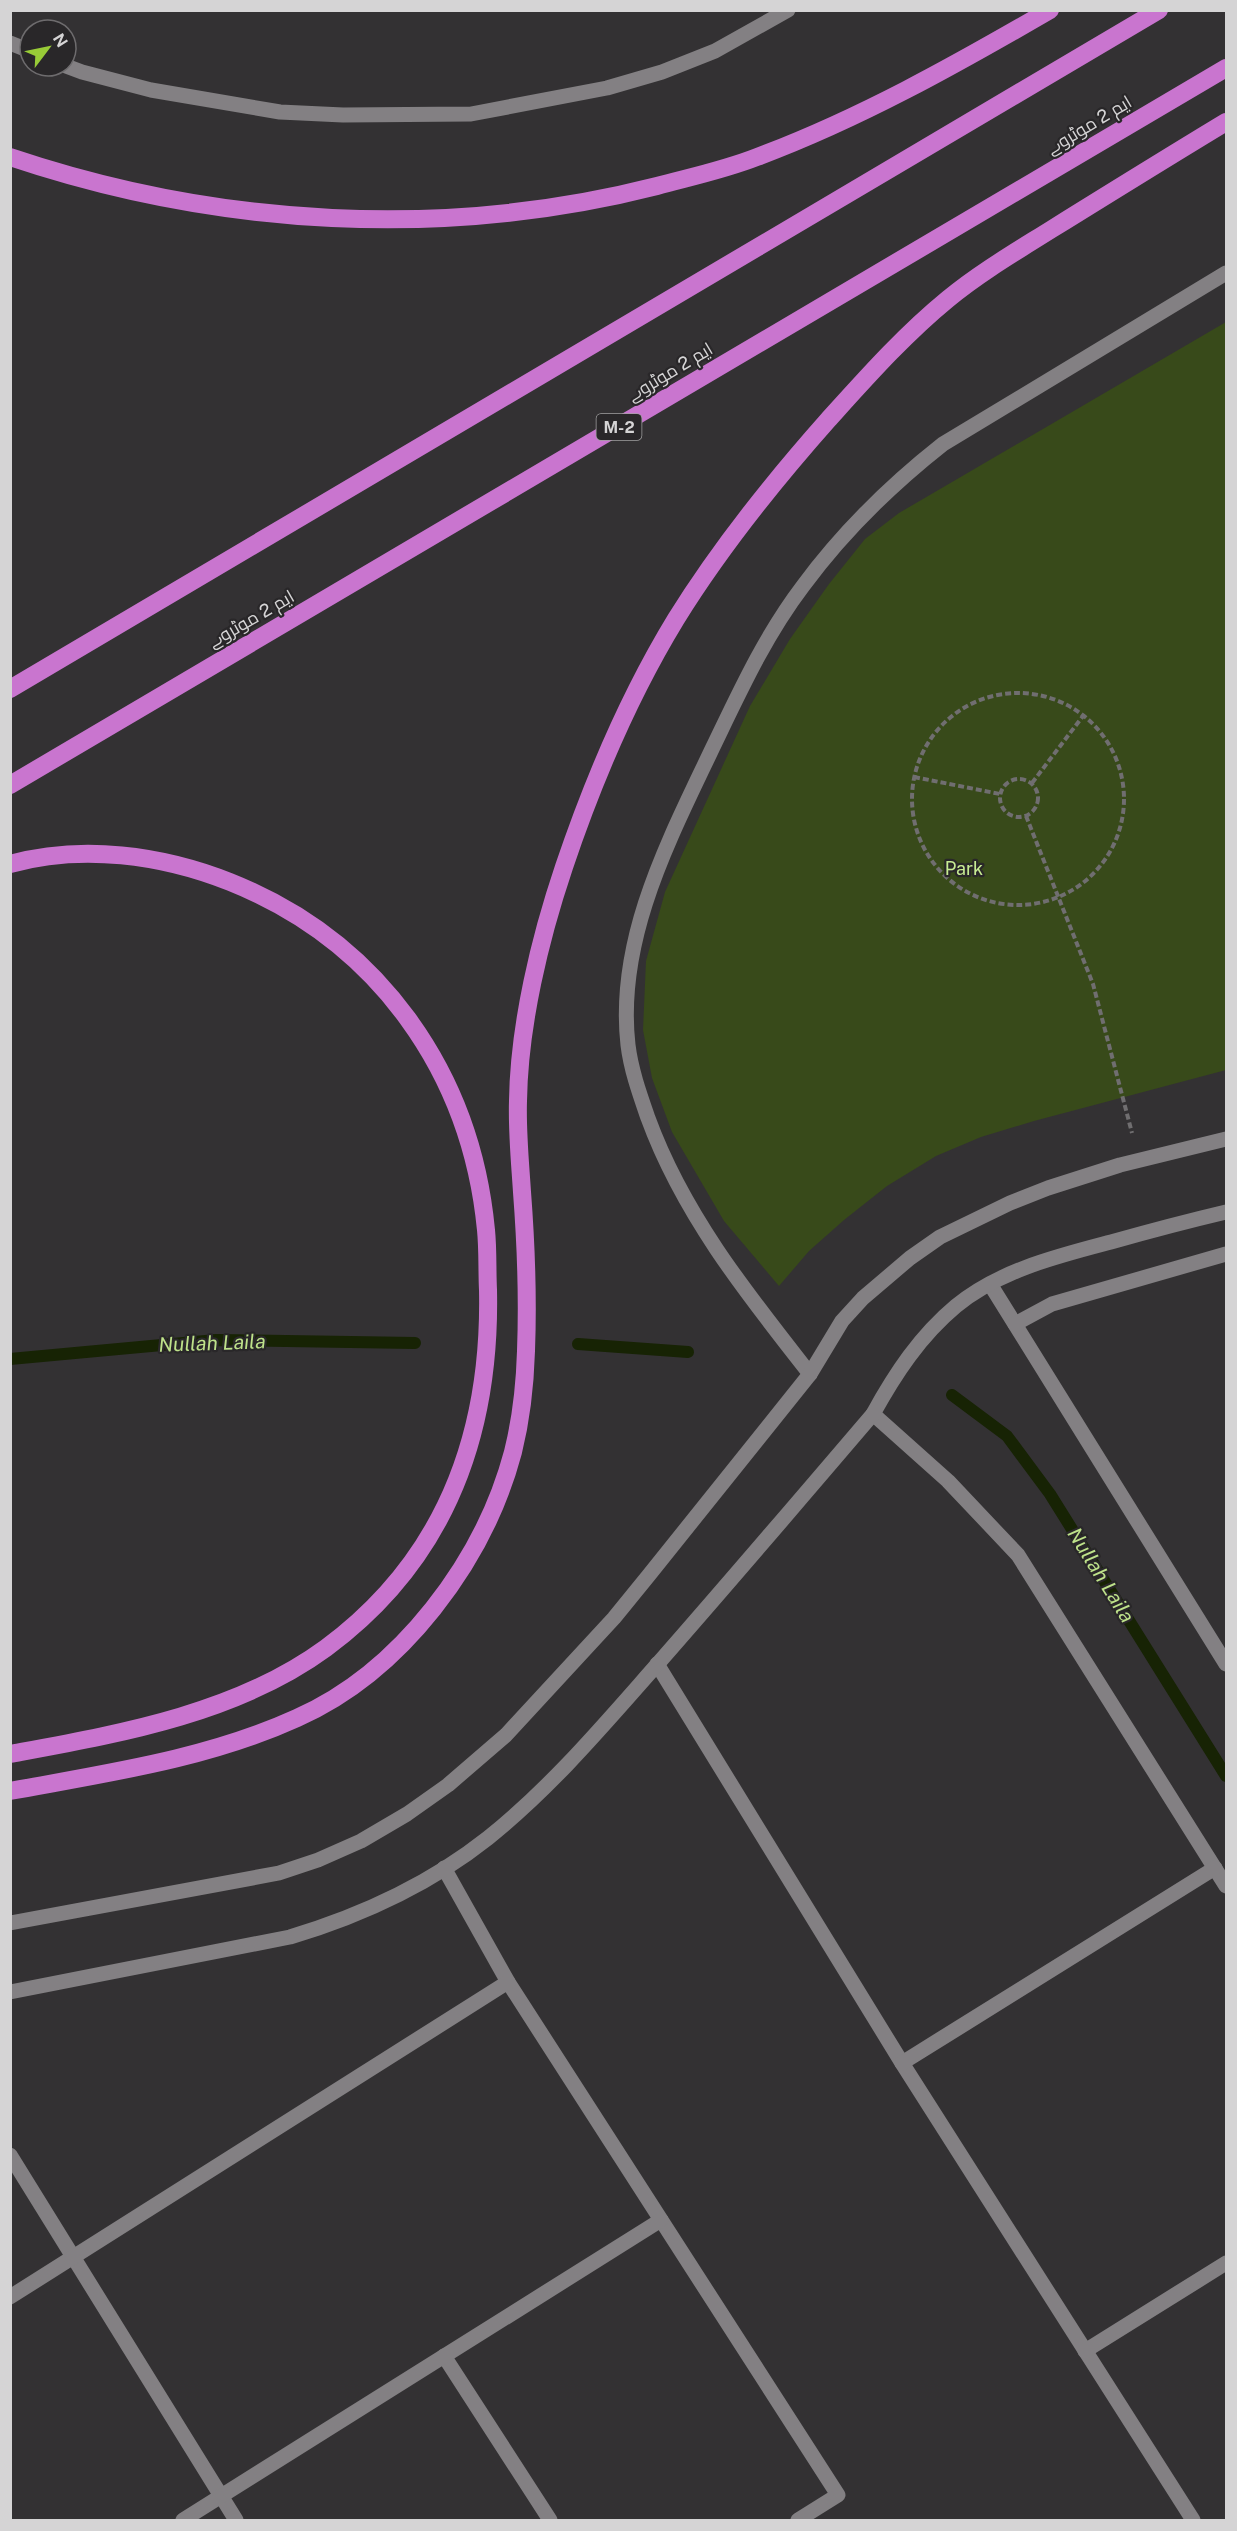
<svg xmlns="http://www.w3.org/2000/svg" width="1237" height="2531" viewBox="0 0 1237 2531" font-family="'Public Sans',Cairo,sans-serif">
	<style>
		.green { fill: #384a1a }
		.lines { fill: none; stroke-linecap: round; stroke-linejoin: round }
		.stream { stroke: #172304; stroke-width: 12 }
		.path { stroke: #706e70; stroke-width: 4; stroke-dasharray: 6 3; stroke-linecap: butt }
		.minor { stroke: #838083; stroke-width: 15 }
		.motorway { stroke: #c975cf; stroke-width: 18 }
		.labels { text-anchor: middle; stroke-width: 4.5; stroke-linejoin: round; paint-order: stroke }
		.shield { fill: #292729; stroke: #a1a0a1; stroke-width: 1.5 }
		.shield-label { font-size: 16px; font-weight: bold; fill: #d5d4d5 }
		.street-label { font-size: 18px; fill: #d5d4d5; stroke: #292729 }
		.park-label { font-size: 18px; fill: #c7ec93; stroke: #292729 }
		.water-label { font-size: 20px; font-style: italic; fill: #bee28a; stroke: #292729 }
	</style>
	<rect width="100%" height="100%" fill="#333133"/>
	<path class="green" d="M1226,322V1070L1034,1121L981,1137L936,1156L887,1186L844,1220L809,1251L779,1286L724,1221L672,1132L652,1078L643,1030L646,961L665,892L750,706L790,639L829,584L865,539L899,513Z"/>
	<g class="lines">
		<g class="stream">
			<path d="M578,1344L688,1352"/>
			<path d="M10,1359L216,1340L415,1343"/>
			<path d="M952,1395L1007,1436L1050,1494L1226,1776"/>
		</g>
		<g class="path">
			<circle cx="1018" cy="799" r="106"/>
			<path d="M914,777L1000,794"/>
			<circle cx="1019" cy="798" r="19"/>
			<path d="M1032,783L1083,716"/>
			<path d="M1026,816L1093,984L1132,1133"/>
		</g>
		<g class="minor">
			<path d="M10,43L30,51"/>
			<path d="M66,66L82,72L151,90L280,112L343,115L471,114L607,88L662,72L715,51L788,10"/>
			<path d="M990,1284L1226,1664"/>
			<path d="M1015,1324L1052,1304L1226,1254"/>
			<path d="M810,1374C747,1294 683,1214 648,1118C640,1095 631,1070 628,1045C616,939 669,840 713,747C740,691 765,636 803,586C842,533 891,485 943,444L1226,273"/>
			<path d="M873,1414L948,1481L1018,1555L1226,1886"/>
			<path d="M657,1664L902,2063L1193,2520"/>
			<path d="M444,1868L508,1982L838,2495L798,2520"/>
			<path d="M10,1923L279,1873L318,1860L361,1841L407,1814L448,1785L506,1735L614,1618L649,1575L810,1374L842,1321L863,1298L910,1258L940,1237L1010,1203L1048,1188L1120,1165L1226,1139"/>
			<path d="M10,1992L290,1937C360,1916 430,1884 488,1838C553,1786 607,1721 662,1659C733,1578 803,1496 873,1414C895,1374 920,1336 956,1306C1000,1270 1058,1256 1111,1242C1150,1231 1188,1221 1226,1212"/>
			<path d="M902,2063L1215,1868"/>
			<path d="M10,2155L236,2520"/>
			<path d="M10,2297L508,1982"/>
			<path d="M1085,2351L1226,2263"/>
			<path d="M444,2356L550,2520"/>
			<path d="M183,2520L661,2220"/>
		</g>
		<g class="motorway">
			<path d="M10,157C218,227 445,240 657,186C690,177 724,170 757,157C859,119 955,65 1050,10"/>
			<path d="M10,689L1159,10"/>
			<path d="M10,785L1226,68"/>
			<path d="M10,864C82,844 162,855 230,882C378,941 471,1072 486,1230C488,1250 487,1270 488,1290C491,1434 445,1560 326,1648C236,1714 118,1734 10,1754"/>
			<path d="M10,1791C107,1773 207,1759 297,1718C401,1672 484,1561 513,1452C521,1420 525,1384 526,1351C528,1298 526,1244 522,1192C520,1161 517,1131 518,1101C519,1025 540,938 564,867C593,781 629,696 676,619C720,548 773,482 828,420C866,378 904,335 948,299C981,272 1017,251 1052,229C1110,193 1168,157 1226,122"/>
		</g>
	</g>
	<g class="labels">
		<rect class="shield" x="596.5" y="414" width="45" height="26" rx="4.5"/>
		<g class="shield-label">
			<text x="619" y="433">M-2</text>
		</g>
		<g class="street-label">
			<text transform="translate(1089 125) rotate(-31)" y="6">ایم 2 موٹروے</text>
			<text transform="translate(670 372) rotate(-31)" y="6">ایم 2 موٹروے</text>
			<text transform="translate(251 619) rotate(-30)" y="6">ایم 2 موٹروے</text>
		</g>
		<g class="park-label">
			<text x="964" y="875">Park</text>
		</g>
		<g class="water-label">
			<text transform="translate(212 1343) rotate(-2)" y="7">Nullah Laila</text>
			<text transform="translate(1101 1575) rotate(58)" y="7">Nullah Laila</text>
		</g>
	</g>
	<rect width="1237" height="2531" fill="none" stroke="#d5d4d5" stroke-width="24"/>
	<g transform="translate(48 48) rotate(58)"><circle r="28" fill="#292729" stroke="#6e6c6e" stroke-width="1.5"/>
	<path d="M0-4.5L10 22L0 15L-10 22Z" fill="#98cb37"/>
	<text y="-9" font-size="16" font-weight="bold" text-anchor="middle" fill="#d5d4d5">N</text>
	</g>
</svg>
